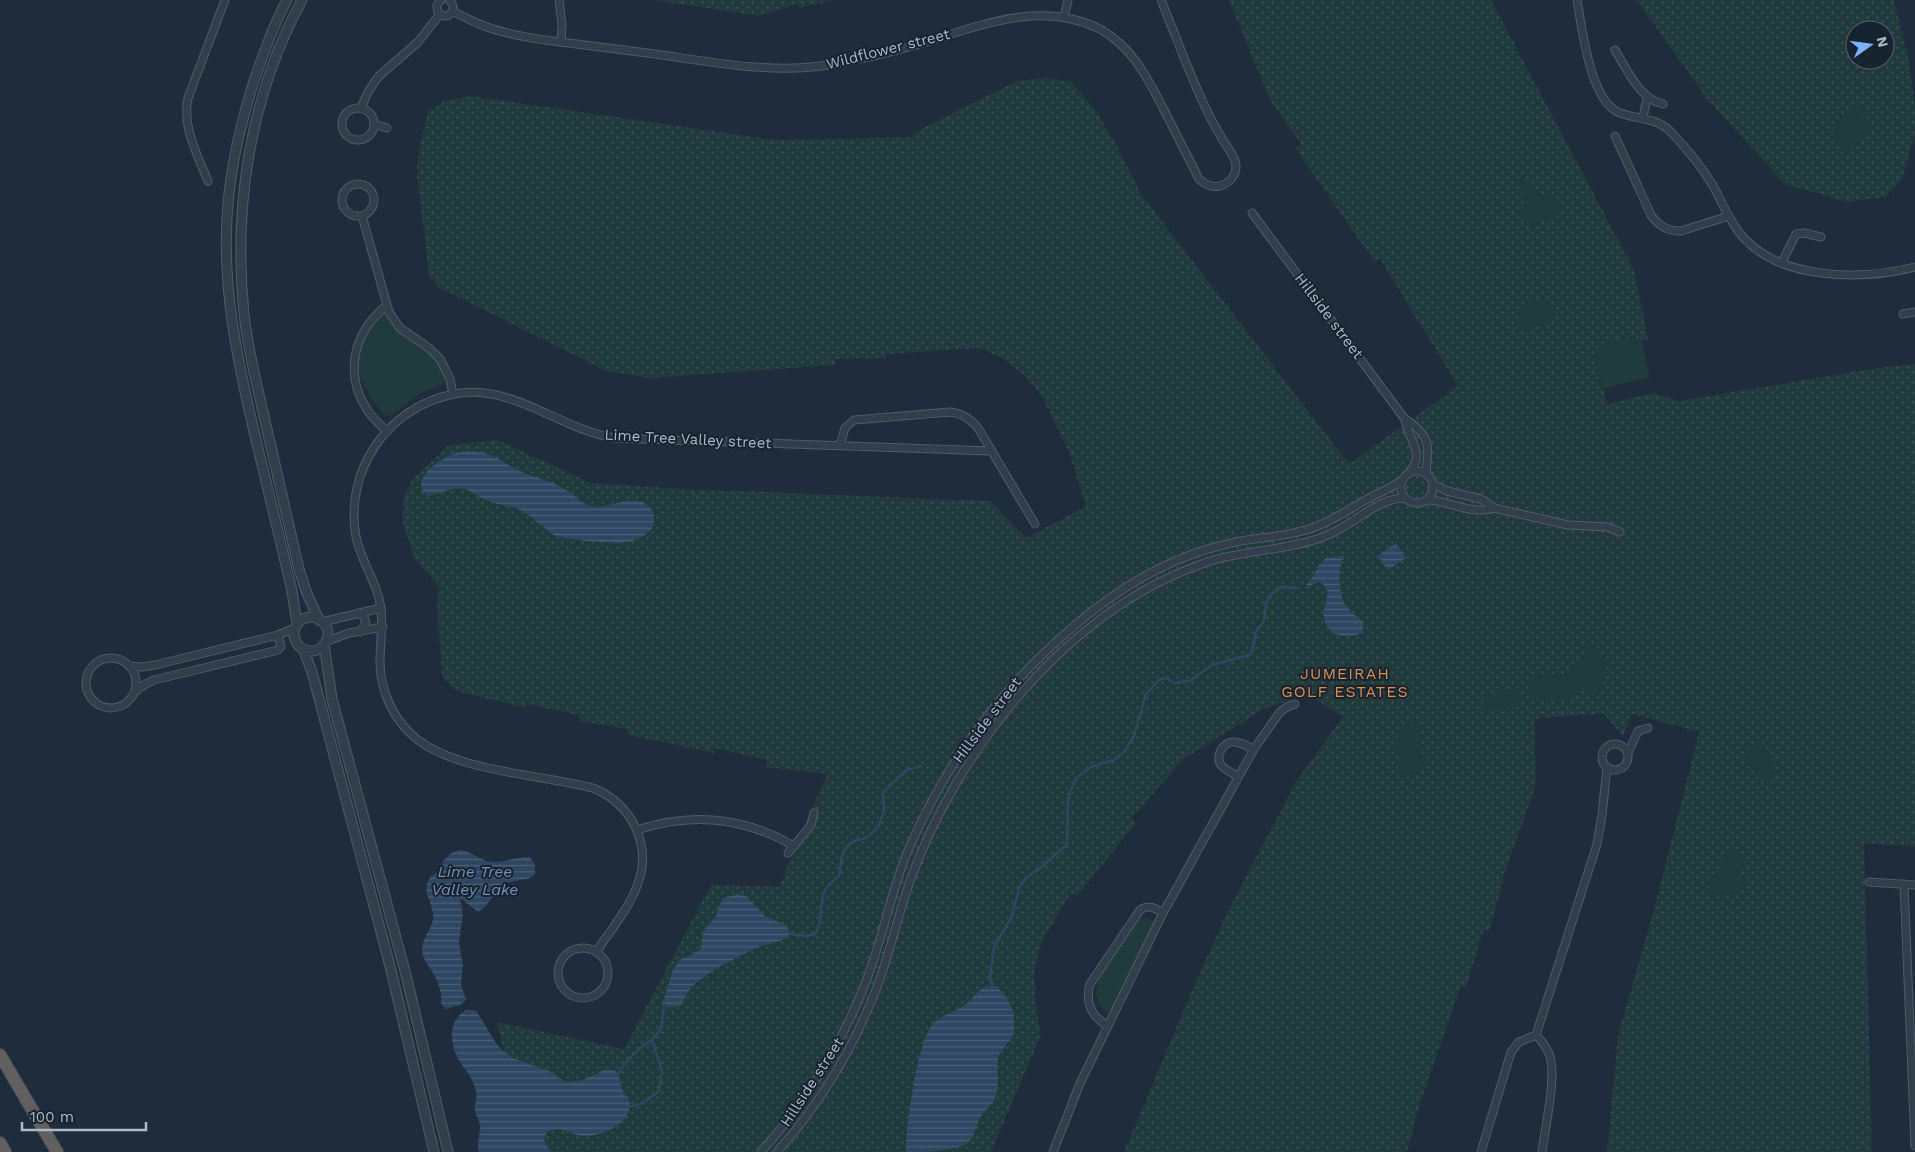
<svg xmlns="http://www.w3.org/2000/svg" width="1915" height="1152" viewBox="0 0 1915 1152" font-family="'Work Sans',sans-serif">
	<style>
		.grass { fill: url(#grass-dots); fill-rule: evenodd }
		.park { fill: #213a3c }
		.water { fill: url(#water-rules) }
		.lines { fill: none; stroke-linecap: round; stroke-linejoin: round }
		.stream { stroke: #2f4662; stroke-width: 2.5 }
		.minor-casing { stroke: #505b69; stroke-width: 9 }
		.tertiary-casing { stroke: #505b69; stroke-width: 11 }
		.trunk-casing { stroke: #3d4856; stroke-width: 14 }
		.minor { stroke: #333e4b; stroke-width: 7 }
		.tertiary { stroke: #333e4b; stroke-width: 9 }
		.trunk { stroke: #61605e; stroke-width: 12 }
		.labels { text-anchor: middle; stroke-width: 4; stroke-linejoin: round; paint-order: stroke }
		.street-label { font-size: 15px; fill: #adb8c8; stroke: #182330 }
		.neighbourhood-label { font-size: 16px; letter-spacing: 1px; fill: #df8b51; stroke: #182330 }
		.water-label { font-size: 16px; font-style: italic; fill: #728fb3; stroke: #182330 }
	</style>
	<defs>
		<pattern id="grass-dots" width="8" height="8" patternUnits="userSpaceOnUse" patternTransform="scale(1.25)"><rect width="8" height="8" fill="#213a3c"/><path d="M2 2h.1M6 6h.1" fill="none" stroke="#3f5457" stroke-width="1.8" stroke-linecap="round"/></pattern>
		<pattern id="water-rules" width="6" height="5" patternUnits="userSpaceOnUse" patternTransform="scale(1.25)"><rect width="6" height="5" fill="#2f4662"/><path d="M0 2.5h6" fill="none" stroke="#4a5f77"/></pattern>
	</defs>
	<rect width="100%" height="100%" fill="#1f2c3b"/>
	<g class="grass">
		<path d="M654,0H833L799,8L798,4L759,16Z"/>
		<path d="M1229,0H1491L1634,270L1648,339L1641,341L1633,336L1594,354L1607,404L1654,393L1679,401L1870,369L1915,364V847L1864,843L1872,1152H1607L1618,1035L1652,917L1699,732L1632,714L1623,736L1603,713L1535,719L1536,785L1506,869L1489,931L1484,929L1466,987L1461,986L1420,1103L1407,1152H1124L1193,988L1227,913L1297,780L1343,717L1307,694L1264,709L1182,760L1131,819L1136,823L1077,896L1071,893L1041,943L1034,974L1036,1006L1041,1035L991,1152H527L497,1022L624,1049L711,885L779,887L827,774L766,767L767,760L714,748V753L628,735V729L579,721V715L526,704V708L456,691L442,677L437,603L439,587L415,559L402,521L404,496L413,478L449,445L497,440L591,483L665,488L990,501L1026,538L1086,506L1069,452L1044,400L1027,378L1002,358L979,348L886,354V358L835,359V365L650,378L606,371L438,287L429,275L417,174L418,155L428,112L444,101L470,96L775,140L911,137L925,127L1017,81L1046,78L1070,81L1093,107L1115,142L1141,194L1349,464L1458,386L1380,259L1375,263L1296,149L1301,144L1270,100Z"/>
		<path d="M1637,0H1894L1910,66L1915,109V133L1902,179L1886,197L1847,202L1785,184L1708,100ZM1855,30H1885V60H1855Z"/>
	</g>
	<g class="park">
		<path d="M1854,105C1859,107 1862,110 1865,115C1880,144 1836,162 1832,137C1832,132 1834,127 1835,122L1845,116Z"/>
		<path d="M1524,178L1541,196L1553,197L1556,199C1560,205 1559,217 1555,222L1543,220L1530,225C1518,218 1523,210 1524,200C1524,192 1518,188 1519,180Z"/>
		<path d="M1534,300C1544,299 1551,305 1554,313L1552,321L1547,324L1537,326L1528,332L1518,331C1514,322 1527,305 1534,300Z"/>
		<path d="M387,307C391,313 395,320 401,326C423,347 439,349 447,382L417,395L393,415L386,416C365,395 350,367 360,335C363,328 380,313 387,307Z"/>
		<path d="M1633,336L1641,341L1650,377L1603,389L1594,354L1599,346Z"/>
		<path d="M1588,646L1598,648L1604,660L1603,683L1593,693L1584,690L1566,701L1541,700L1531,695L1528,682L1533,674L1552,676L1569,673L1584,656Z"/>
		<path d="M1512,687C1520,693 1520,698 1518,707L1488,711L1482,704C1489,692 1500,691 1512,687Z"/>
		<path d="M1414,720L1420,726V746L1425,762L1419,774L1405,778L1397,770L1401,758L1392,745L1401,732Z"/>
		<path d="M1762,742L1777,771L1772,782L1759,779L1746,763L1748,746Z"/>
		<path d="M1738,849L1747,858L1738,870L1745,883L1736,897L1711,895L1708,884L1722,869L1723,854Z"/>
		<path d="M1149,918L1155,922L1109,1017C1106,1012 1101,1006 1098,1001C1089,976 1124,938 1138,919Z"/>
	</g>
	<g class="water">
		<path d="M469,451C494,451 503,464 524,473C537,478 551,481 563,488C572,493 579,501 588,505C608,513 633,489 650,508C653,511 655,516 654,522C654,527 650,531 646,534C640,539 630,542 622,543C612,544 561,539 554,535C542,528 533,516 520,510C510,505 498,505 488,501C478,497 470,489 460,488C453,487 436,495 427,496C409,480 438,460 453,454C458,452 463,452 469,451Z"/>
		<path d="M1396,543L1406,558L1388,570L1378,556Z"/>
		<path d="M1343,556L1344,558C1337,568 1339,596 1346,606C1351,612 1358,618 1364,623L1362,633C1347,638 1328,639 1324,618C1322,605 1335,592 1320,582L1308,586L1307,584C1322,567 1315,556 1343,556Z"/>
		<path d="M461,850C472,852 480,860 491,862C504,863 517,856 530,857L535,865V875L527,879L513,881L500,886L485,907L478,912L460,898L463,913L459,943L463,964L461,984L466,1000L460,1005L446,1009L441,1004C442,989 438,981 430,968C428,964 424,960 423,955C419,940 431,932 433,919C435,906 422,894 428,882C430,875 437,873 442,870L443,861L451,853Z"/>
		<path d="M737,894L746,896L765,916L786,925L789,931V936L780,941L758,947L715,969L692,986L680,1006L669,1007L663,1002L673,970L680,960L693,954L700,949L704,930L716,916L722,899Z"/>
		<path d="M992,985C1009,992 1020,1020 1012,1037C1008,1045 999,1051 998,1059C996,1069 999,1080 997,1090C995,1103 986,1108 980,1118C975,1127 975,1138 966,1144C949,1152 925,1152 906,1152C906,1127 917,1043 932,1025C940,1015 955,1012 965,1005C974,998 980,986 992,985Z"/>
		<path d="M466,1010H473L477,1012L496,1043L502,1050L513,1058L549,1071L564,1081L569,1082L583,1080L604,1070H614L618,1074L623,1091L630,1102C632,1124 601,1137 583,1136C569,1135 559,1123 546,1133L544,1141L551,1152H479C476,1140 481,1135 480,1125C479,1120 476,1116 475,1111C475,1104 477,1098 476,1091C473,1076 462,1068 456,1054C449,1039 450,1019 466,1010Z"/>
	</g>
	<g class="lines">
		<g class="stream">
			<path d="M790,934L805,936L815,934C828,914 811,895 839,876C843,861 838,849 855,841C860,839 867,839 870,835C874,832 874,829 878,827L884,811L883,793L885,790L907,770L921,766"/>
			<path d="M992,985L990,977L994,947L1011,918L1020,886L1026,878L1043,866L1067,844L1068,803L1069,794L1076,778L1091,767L1114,760L1124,752L1134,736L1146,694L1159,680L1166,678L1175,683L1189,681L1212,665L1249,655L1252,652L1256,632L1264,621L1266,603L1271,595L1281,587L1299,588"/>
			<path d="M618,1074C625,1062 640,1046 652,1040"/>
			<path d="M631,1106L643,1103L659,1091L662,1071L652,1040L661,1029L664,1004"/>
		</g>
		<defs>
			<g id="minor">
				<path d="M441,0L437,5C436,25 463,14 449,0"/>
				<path d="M559,0L562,24L561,42"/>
				<path d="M1577,0C1582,28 1590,102 1620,113C1639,120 1657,117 1672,133C1687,149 1701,166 1712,184C1722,202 1729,221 1743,237C1782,281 1863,280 1915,267"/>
				<path d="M452,11C464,17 475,23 487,27C506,34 526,37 545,40C582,45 618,49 655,54C712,62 771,74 828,65C860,60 892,52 923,43C981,25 1042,0 1100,29C1134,48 1149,81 1166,114C1177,136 1188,157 1199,179C1205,184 1211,188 1220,186C1228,184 1236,176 1236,167C1236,156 1226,146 1221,137C1196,94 1180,46 1161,0"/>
				<path d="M1064,17L1068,0"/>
				<path d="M1615,50C1627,69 1639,99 1663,104"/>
				<path d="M361,108L368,92L378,77L418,42L440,14"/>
				<circle cx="358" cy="124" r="16"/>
				<path d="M1643,117L1647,98"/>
				<path d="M374,124L387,128"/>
				<path d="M1615,136L1651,215C1659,226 1667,231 1681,231L1729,216"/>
				<path d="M208,181C197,154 182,127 188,98L225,0"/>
				<circle cx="358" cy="200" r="16"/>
				<path d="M1252,213L1404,418C1431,437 1429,442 1426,474"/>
				<path d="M362,216L389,312L400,328L429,348L440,359L450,379L453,394"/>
				<path d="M1782,262L1796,234L1804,233L1821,237"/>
				<path d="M386,306C343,341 344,396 386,430"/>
				<path d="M1903,314L1915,312"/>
				<path d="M1405,419C1407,440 1426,450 1410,472"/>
				<path d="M840,445L845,428L854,420L950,412C962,413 970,418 978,428L1035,524"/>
				<circle cx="1417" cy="487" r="16"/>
				<path d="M1433,484L1447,491L1481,499L1494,508L1568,525L1608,527L1620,532"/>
				<path d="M1427,500C1449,500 1472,516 1494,508"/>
				<path d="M359,613L364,617L366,623L360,632"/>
				<path d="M322,622L381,608"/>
				<path d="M325,642L349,633L383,627"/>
				<circle cx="111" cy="683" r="25"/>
				<path d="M129,666L142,667L155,665L278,635L295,628"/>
				<path d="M135,692L144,685L154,680L278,650L281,646L278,635"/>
				<circle cx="1615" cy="757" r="13"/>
				<path d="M1628,753L1638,731L1648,728"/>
				<path d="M1238,777C1233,773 1225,770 1221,765C1215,755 1223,741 1235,742C1242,743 1249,747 1254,749"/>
				<path d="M637,830C691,812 744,817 794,846"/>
				<path d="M788,853L811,825L814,813"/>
				<path d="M1869,882L1915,885"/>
				<path d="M1904,884L1915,1146"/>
				<circle cx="583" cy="973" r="25"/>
				<path d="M596,952C610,931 628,910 637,886C653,846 632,804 593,788C540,774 451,772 411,734C392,716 380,689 380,662C380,644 383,628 381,609C378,583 361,562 356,537C344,471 387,407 454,394C513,383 559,429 614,438L991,451"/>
				<path d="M1107,1026C1091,1015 1085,1003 1090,984L1140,910C1149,904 1155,908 1163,913"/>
				<path d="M1536,1035L1597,844L1602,815L1607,767"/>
				<path d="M1536,1035C1544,1043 1550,1052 1551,1062C1555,1084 1545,1128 1542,1152"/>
				<path d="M761,1152C807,1100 844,1041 868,976C883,935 891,893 907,853C947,758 1010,676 1091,612C1131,581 1177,555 1227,544C1254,537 1282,538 1309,529C1332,522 1350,508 1371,497C1381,492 1391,488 1401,481"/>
				<path d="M777,1152C820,1104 854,1047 877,987C890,952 898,916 910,881C957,750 1066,613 1199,565C1230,553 1262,552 1294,545C1310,542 1326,537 1340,529C1360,518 1381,498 1404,498"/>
				<path d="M1053,1152L1081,1081L1163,913L1254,749L1280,712L1287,707L1295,704"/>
				<path d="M1481,1152L1511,1052L1519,1042L1536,1035"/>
			</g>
			<g id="tertiary">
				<path d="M287,0C273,26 263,55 253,84C242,120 233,157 229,194C219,280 238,365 258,448C269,495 281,543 292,591L297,625"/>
				<path d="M302,0C250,95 233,207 244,314C248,352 258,389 266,425C277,473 288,521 299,569L306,591L319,620"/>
				<circle cx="311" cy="634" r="17"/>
				<path d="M324,644L332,699L406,975L448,1152"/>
				<path d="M303,649L312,672L390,966L434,1152"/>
			</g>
			<g id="trunk">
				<path d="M0,1055L57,1152"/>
				<path d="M0,1143L5,1152"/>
			</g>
		</defs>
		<use href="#minor" class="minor-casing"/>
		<use href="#tertiary" class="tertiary-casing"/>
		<use href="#trunk" class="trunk-casing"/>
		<use href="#minor" class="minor"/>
		<use href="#tertiary" class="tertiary"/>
		<use href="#trunk" class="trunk"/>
	</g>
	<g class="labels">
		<g class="street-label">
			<text transform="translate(888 49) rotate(-14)" y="5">Wildflower street</text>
			<text transform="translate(1329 316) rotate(53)" y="5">Hillside street</text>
			<text transform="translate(688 439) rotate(3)" y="5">Lime Tree Valley street</text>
			<text transform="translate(987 720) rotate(-53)" y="5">Hillside street</text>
			<text transform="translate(812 1082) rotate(-57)" y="5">Hillside street</text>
		</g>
		<g class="neighbourhood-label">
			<text x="1345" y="679">JUMEIRAH<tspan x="1345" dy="18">GOLF ESTATES</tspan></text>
		</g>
		<g class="water-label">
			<text x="475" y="877">Lime Tree<tspan x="475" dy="18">Valley Lake</tspan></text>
		</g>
	</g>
	<g transform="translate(1870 45) rotate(76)"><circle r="24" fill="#182330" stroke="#545f6d"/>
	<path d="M0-4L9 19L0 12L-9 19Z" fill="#7bb2ff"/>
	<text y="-8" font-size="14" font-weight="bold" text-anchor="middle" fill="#adb8c8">N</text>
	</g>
	<path d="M22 1122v8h124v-8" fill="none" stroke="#adb8c8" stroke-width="2.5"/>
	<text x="30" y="1122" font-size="15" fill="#adb8c8" stroke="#182330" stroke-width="4" paint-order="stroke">100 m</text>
</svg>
